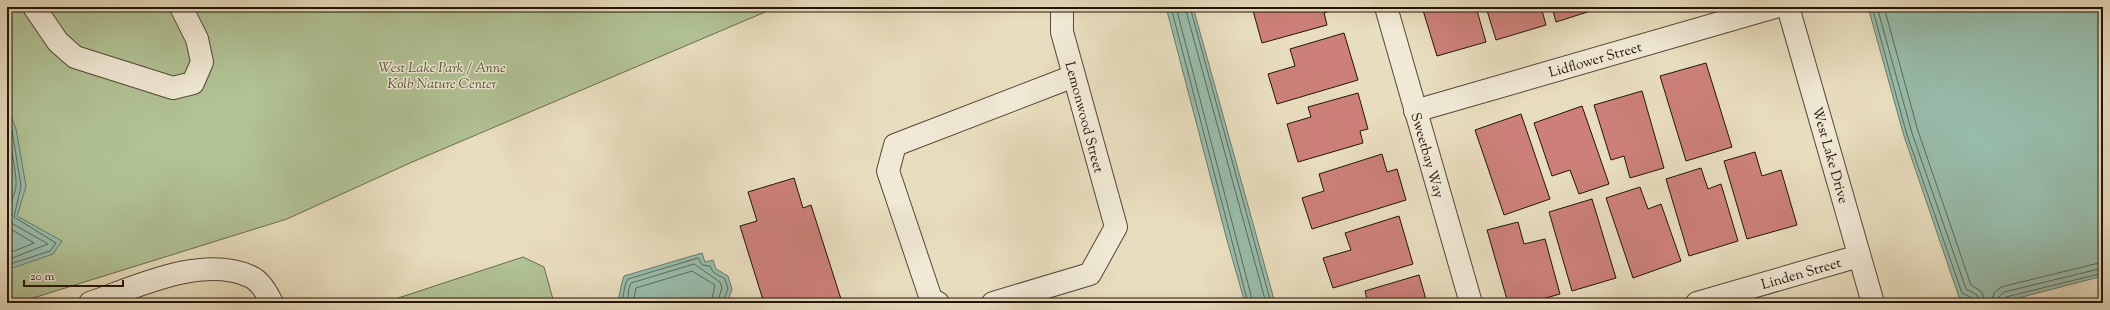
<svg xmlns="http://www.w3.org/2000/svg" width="2110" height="310" viewBox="0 0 2110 310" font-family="'Sorts Mill Goudy',serif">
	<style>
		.green { fill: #b1c295; stroke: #6a6b4f }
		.water { fill: #98bdac; stroke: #69796b }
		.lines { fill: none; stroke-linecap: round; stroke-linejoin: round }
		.shore { stroke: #5d685a; stroke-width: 1 }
		.building { fill: #cc8079; stroke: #221409 }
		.minor-casing { stroke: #544636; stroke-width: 24 }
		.minor { stroke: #f0e9d5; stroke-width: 22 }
		.labels { text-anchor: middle; stroke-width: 3; stroke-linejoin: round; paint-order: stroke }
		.street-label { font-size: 14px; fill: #221409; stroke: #f0e9d5 }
		.park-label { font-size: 14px; font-style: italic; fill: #54513a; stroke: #f0e9d5 }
	</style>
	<rect width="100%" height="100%" fill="#e8ddbe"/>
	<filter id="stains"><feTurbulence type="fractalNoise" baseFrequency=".005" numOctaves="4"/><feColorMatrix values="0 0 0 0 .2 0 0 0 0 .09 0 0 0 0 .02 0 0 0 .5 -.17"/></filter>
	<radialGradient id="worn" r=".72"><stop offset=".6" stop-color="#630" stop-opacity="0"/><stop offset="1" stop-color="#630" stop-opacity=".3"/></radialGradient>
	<g class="green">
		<path d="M7,7H777L410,163L287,219L17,303H7Z"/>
		<path d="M523,257L544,267L554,303H391L392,300Z"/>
	</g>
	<g class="water">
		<path d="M1166,7H1193L1275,303H1245L1227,240Z"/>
		<path d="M1868,7H2103V276L2003,302L1975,303L1959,297L1904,136Z"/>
		<path d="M7,105L16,129L26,186L17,216L62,241L53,254L7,270Z"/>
		<path d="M702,253L705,262L713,260L716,269L728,276L732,289L727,303H616C621,294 620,286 624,276Z"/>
	</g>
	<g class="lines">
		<g class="shore">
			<path d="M1171,7L1248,303"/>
			<path d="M1176,7L1253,303"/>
			<path d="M1185,7L1266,303"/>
			<path d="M1190,7L1271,303"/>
			<path d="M1872,7L1907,135L1962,293L1972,298L1974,303"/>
			<path d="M1877,7L1912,133L1966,289L1977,295L1979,303"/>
			<path d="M1884,7L1918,131L1958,247L1971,285L1982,292L1985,303"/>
			<path d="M7,116L12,130L21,186L14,217L56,243L50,251L7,265"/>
			<path d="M7,130C10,142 17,174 16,186C15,198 2,215 13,224L48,244L7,260"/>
			<path d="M7,227L34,243L7,254"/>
			<path d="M621,303C625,294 623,287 628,279L698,258L702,265L710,266L713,272L725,279L728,289L722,303"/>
			<path d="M626,303C630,296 627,290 631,283L694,264L720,282L722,288L717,303"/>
			<path d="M633,303L636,288L692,271L715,285L711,303"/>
			<path d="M1991,303L1994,293L2001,287L2103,262"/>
			<path d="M1997,303L1999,297L2004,292L2103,268"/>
			<path d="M2002,303L2006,297L2103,273"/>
		</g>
	</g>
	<g class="building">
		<path d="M1252,7H1331L1332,10L1324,13L1327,25L1262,43Z"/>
		<path d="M1422,7H1476L1486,42L1437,56Z"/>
		<path d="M1486,7H1541L1546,25L1496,40Z"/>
		<path d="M1552,7H1603L1556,22Z"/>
		<path d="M1344,33L1358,80L1277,104L1268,74L1295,66L1290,49Z"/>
		<path d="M1706,63L1732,147L1686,161L1660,76Z"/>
		<path d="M1642,91L1664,168L1630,178L1624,156L1611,160L1594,105Z"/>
		<path d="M1358,93L1368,129L1360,131L1363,143L1298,162L1287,124L1311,117L1308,107Z"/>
		<path d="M1582,106L1609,184L1579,194L1570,170L1552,176L1534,123Z"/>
		<path d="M1521,114L1550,199L1504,215L1475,130Z"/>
		<path d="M1755,152L1762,176L1781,170L1797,225L1747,239L1724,161Z"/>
		<path d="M1382,154L1387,172L1397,169L1406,200L1312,229L1302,198L1324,191L1319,174Z"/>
		<path d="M1701,168L1708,189L1721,184L1738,241L1689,256L1666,179Z"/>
		<path d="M794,178L803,208L811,205L841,299L828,303H764L740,226L757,221L748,192Z"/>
		<path d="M1640,187L1648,209L1661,204L1681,261L1633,278L1606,198Z"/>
		<path d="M1592,199L1616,278L1572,291L1549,212Z"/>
		<path d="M1399,216L1413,264L1333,288L1323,258L1351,250L1345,233Z"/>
		<path d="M1518,222L1524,244L1545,239L1560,294L1528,303H1508L1487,230Z"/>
		<path d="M1419,275L1427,303H1368L1365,291Z"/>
	</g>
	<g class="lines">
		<defs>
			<g id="minor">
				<path d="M34,7L58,42L75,57L173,88L193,83L202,62L197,39L181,7"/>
				<path d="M1386,7L1471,303"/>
				<path d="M1788,7L1873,303"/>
				<path d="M1415,111L1775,7"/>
				<path d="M90,303C136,287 202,255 249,276C260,280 267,293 272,303"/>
				<path d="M938,303L931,299L888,171L895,145L1074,76"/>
				<path d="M993,303L1090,274L1116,227L1062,32V7"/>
				<path d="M1697,303L1859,256"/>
			</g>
		</defs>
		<use href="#minor" class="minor-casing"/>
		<use href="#minor" class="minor"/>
	</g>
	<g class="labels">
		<g class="street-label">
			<text transform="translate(1595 59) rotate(-16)" y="5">Lidflower Street</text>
			<text transform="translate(1085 117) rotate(75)" y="5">Lemonwood Street</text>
			<text transform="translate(1428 155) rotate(74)" y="5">Sweetbay Way</text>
			<text transform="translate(1831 155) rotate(74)" y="5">West Lake Drive</text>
			<text transform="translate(1801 273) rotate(-16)" y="5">Linden Street</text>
		</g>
		<g class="park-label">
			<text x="442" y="72">West Lake Park / Anne<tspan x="442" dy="16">Kolb Nature Center</tspan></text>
		</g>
	</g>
	<rect width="2110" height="310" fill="none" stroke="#e8ddbe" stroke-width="24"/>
	<rect x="8" y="8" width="2094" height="294" fill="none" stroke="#221409" stroke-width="2"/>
	<rect x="12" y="12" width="2086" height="286" fill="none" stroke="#221409"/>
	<path d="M24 280v6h99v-6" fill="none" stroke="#221409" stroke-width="2"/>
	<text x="30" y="280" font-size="12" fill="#221409" stroke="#f0e9d5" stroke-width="3" paint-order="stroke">20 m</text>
	<rect width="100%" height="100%" filter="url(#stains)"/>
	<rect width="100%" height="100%" fill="url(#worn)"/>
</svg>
